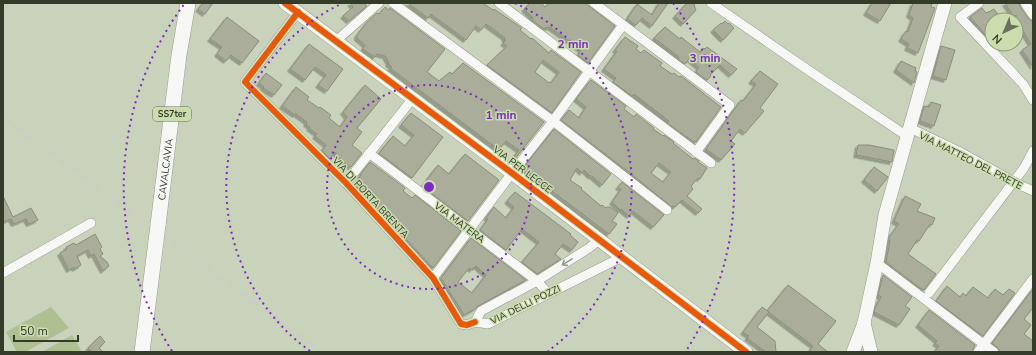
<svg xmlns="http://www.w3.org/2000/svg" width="1036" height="355" viewBox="0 0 1036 355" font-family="'Nunito Sans',sans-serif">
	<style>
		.green { fill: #aebf92 }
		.building { fill: #aaad9a; stroke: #8a8e7a; fill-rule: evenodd; filter: url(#shadow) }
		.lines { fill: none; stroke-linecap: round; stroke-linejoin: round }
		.street-casing { stroke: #959c8a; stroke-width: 10 }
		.secondary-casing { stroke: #959c8a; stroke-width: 14 }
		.primary-casing { stroke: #959c8a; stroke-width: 16 }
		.street { stroke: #f7f8f5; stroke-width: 9 }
		.secondary { stroke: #f7f8f5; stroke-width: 13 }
		.primary { stroke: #f7f8f5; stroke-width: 15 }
		.rail { stroke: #cacdc5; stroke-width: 2.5; stroke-dasharray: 7 7; stroke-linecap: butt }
		.street-bridge-casing { stroke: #959c8a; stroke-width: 10; stroke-linecap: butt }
		.primary-bridge-casing { stroke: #959c8a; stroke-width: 16; stroke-linecap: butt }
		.street-bridge { stroke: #f7f8f5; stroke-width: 9 }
		.primary-bridge { stroke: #f7f8f5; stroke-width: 15 }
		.cycleway-casing { stroke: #cbddaf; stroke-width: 8 }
		.cycleway { stroke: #e8590c; stroke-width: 6 }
		.oneway { stroke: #969a8f }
		.ring { fill: none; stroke: #7b2cbf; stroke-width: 2; stroke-dasharray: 2 4 }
		.labels { text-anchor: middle; stroke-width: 3; stroke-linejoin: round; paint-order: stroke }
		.shield { fill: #cbddaf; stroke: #616c51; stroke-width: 1 }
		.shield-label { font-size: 9px; font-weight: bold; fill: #343b29 }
		.street-label { font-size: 10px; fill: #343b29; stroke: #cbddaf }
		.centre { fill: #7b2cbf; stroke: #cbddaf; stroke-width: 2 }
		.ring-label { font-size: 12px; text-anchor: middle; font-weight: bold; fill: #7b2cbf; stroke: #cbddaf; stroke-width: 3; stroke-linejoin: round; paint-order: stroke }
	</style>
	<defs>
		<filter id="shadow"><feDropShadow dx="-2.5" dy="2.5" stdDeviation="0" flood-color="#0004"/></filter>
	</defs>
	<rect width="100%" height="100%" fill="#c9d2ba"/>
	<g class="green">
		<path d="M51,307L69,328L25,352H17L6,332Z"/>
		<path d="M72,335L82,352H42Z"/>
	</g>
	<g class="building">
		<path d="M203,3H213L205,14L198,9Z"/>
		<path d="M350,3H363L367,6L349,21L343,16L353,7Z"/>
		<path d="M408,3H483L493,10L494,9L522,28L520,30L531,39L532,38L549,53L551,50L581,72L552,113L487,65L507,46L503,43L506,40L504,39L505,38L486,24L481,30L476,26L466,40L431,14L428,18ZM543,60L559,72L551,83L549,82V83L535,72Z"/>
		<path d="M530,3H541L545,7L549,3H585L615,26L588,63L578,55L581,50L550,27L548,28L546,27L544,29L532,20L533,18L524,9Z"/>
		<path d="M659,3H668L652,26L642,18L636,25L627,19L637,4L652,15Z"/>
		<path d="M687,3H694L695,8L696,10L683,24L675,16Z"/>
		<path d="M872,3H891L880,21L866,13Z"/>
		<path d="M913,3H932L931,7L935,8L918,53L907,48L909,44L901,39L906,31L908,32L913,18L909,15Z"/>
		<path d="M1005,3H1019L1020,6L1028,18L1033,22V67L1022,50L1031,44L1016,20V15L1014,17Z"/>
		<path d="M385,7L389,10L390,8L445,49L427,72L439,81L450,72L452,74L463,63L544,122L514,160L512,159L519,150L506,141L499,150L390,68L392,67L388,64L389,63L385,56L377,54L375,57L363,49L365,45L357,38V35L367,22L377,13L379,14Z"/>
		<path d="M982,8L986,13L988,12H989L994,9L1002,20H992V42L970,17Z"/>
		<path d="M227,17L259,41L242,63L231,55L226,61L217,54L222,47L210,39Z"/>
		<path d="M725,21L728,24L729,23L734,28L723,40L713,30L721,23L722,24Z"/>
		<path d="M665,27L680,39L681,37L700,52L704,48L705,49L707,47L737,69L731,75L720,65L710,75L711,76L707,80L696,72L699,67L689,59L685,64L678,59L679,57L654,38Z"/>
		<path d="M625,37L638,46L636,49L641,53L644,50L662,63L660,66L672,74L674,73L679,77L681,76L721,107L696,142L695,141L694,142L667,123L669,121L634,94L632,96L613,82L616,78L604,69L617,51L615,50Z"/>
		<path d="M309,44L343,69L327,91L318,85L326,75L315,67L305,80L290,69Z"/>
		<path d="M941,46L955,50L946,80L933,76Z"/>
		<path d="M901,61L916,68L915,71L917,72L914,83L896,70Z"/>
		<path d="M760,71L778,84L760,108L764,111L745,133L740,129L731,141L735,144L721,160L706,149L741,100L743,101L756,84L751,81Z"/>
		<path d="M266,73L282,85L274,95L263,88L264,87L259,83Z"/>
		<path d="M591,80L626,106L624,109L634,117L636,114L654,128L653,129L663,136L664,135L674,142L673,143L693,159L694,158L699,161L698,162L707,168L700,179L698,178L691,186L693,189L687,196L702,209L698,213L682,200L675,207L673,206L672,207L630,173L561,120L569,110L579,118L586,107L576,99ZM659,163L671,172L663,182L651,173Z"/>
		<path d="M365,85L381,99L357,128L362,132L352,145L362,153L351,167L342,162L335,152L330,159L322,150L326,145L315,136L317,134L309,128L310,127L306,124L307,122L296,114L295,115L282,106L296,87L309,97L307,100L319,108L320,107L331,115L329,118L340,127L347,117L343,112Z"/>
		<path d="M931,102L941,105L934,126L920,121L924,106L929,107Z"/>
		<path d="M411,113L443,137L412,178L379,153L393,136L405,146L414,135L401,125Z"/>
		<path d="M554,129L611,174L602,185L592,176H590L584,170L582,173L577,168L570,180L582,188L581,189L601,206L602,205L606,208L607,207H610L618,213L612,221L617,224L609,234L524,170L525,168L524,167Z"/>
		<path d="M858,145H869L894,150L892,162L856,155Z"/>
		<path d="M465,154L499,180L468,221L422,186L438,165L449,174Z"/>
		<path d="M370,162L405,188L403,191L412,198L415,195L461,231L433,268L355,184L361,175H360Z"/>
		<path d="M874,167L888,177L877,191L864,180Z"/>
		<path d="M622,182L664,215L653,227L633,211L629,216L621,209L620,210L612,202L621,189L618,187Z"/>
		<path d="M515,192L571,234L570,235L578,242L572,250L563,244L555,254L561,259L537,274L522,262L539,242L522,229L506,250L480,230L488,219L486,218L494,207L506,218L514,207L507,201Z"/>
		<path d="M3,196L13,217L31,208L38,220L29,224L26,219L14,224L11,219L3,222Z"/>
		<path d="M905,196L921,204L917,211L935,218L932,225L930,224L919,241L917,240L908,254L936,274L924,290L920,288L886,262L890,241L889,240V237L899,224L894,221Z"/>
		<path d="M95,234L102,247L100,249L103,254L100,256L107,262L109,266L103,271L94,254L91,256L88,250L77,256L81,265L75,269L74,267L69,270L60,253L67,249L66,247L74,243L76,245Z"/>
		<path d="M471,238L526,280L478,306L475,309L464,315L441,278ZM476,266L486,275L472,293L458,282L469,268L472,270L474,267L475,268Z"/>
		<path d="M883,275L912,297L905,306L910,309L899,325L874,312L875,308L881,297L878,295Z"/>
		<path d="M788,285L836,321L818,344L828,352H809L813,346L767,311Z"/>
		<path d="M947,286L960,297L963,293L966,296L973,287L988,298L995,289L1003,295L1009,289L1015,293L983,336L936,301Z"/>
		<path d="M1033,289V308L1024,319L1031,325L1024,334L1033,341V352H1000L998,348L992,343Z"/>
		<path d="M762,307L769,312L757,327L775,341L776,352H766L747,338L749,336L743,332Z"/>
		<path d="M929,310L975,345L972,352H934L939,346L935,343L937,341L918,325Z"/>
		<path d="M100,336L105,342L99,348L103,352H92L88,348Z"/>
	</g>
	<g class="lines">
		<defs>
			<g id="street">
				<path d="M393,3L553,121L667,210"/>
				<path d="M499,3L711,163"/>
				<path d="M594,3L730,105L696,152"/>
				<path d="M711,3L811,72L907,136"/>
				<path d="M979,3L960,17L1023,84L1033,100"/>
				<path d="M1025,3L1033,15"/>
				<path d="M298,12L245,82L346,183L433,278L461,324L467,325L475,322"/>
				<path d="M336,41L379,3"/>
				<path d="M910,128L958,151L1007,178"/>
				<path d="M369,153L537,281L548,293"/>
				<path d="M346,183L413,98"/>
				<path d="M1022,186L1033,191"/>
				<path d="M599,240L589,248L537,281L481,311L475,322L488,324L622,257"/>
				<path d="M877,263L994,352"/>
				<path d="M3,273L91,223"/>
				<path d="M433,278L512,173L553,121L623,25"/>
				<path d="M929,293L1024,168L1033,151"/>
				<path d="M978,352L1033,279"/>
			</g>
			<g id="secondary">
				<path d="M285,3L512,173L746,352"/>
				<path d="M864,323L871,352"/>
				<path d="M853,352L864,323L877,263L885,215L945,3"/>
			</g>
			<g id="primary">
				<path id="s1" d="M158,225L179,55L188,3"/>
				<path d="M142,352L156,241"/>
			</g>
		</defs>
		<use href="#street" class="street-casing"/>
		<use href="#secondary" class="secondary-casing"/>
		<use href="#primary" class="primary-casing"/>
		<use href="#street" class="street"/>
		<use href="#secondary" class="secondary"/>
		<use href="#primary" class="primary"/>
		<path class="rail" d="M3,118L322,352"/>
		<defs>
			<path id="street-bridge" d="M1007,178L1022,186"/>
			<path id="primary-bridge" d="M156,241L158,225"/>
		</defs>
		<use href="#street-bridge" class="street-bridge-casing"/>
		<use href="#primary-bridge" class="primary-bridge-casing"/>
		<use href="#street-bridge" class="street-bridge"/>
		<use href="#primary-bridge" class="primary-bridge"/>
		<defs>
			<g id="cycleway">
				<path d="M285,3L512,173L746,352"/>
				<path d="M298,12L245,82L346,183L433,278L461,324L467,325L475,322"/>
			</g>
		</defs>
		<use href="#cycleway" class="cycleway-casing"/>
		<use href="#cycleway" class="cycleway"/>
	</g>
	<defs><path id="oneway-shaft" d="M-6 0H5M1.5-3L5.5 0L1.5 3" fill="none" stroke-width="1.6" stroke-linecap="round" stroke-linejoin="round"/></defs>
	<use class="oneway" href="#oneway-shaft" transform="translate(567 262) rotate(148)"/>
	<g class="ring">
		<circle cx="429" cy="187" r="102"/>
		<path d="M310 351A203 203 0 0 1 343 3M515 3A203 203 0 0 1 548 351"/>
		<path d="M172 351A305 305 0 0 1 185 3M673 3A305 305 0 0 1 686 351"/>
	</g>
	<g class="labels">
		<rect class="shield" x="153" y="107" width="38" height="14" rx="3"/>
		<g class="shield-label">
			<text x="172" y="117">SS7ter</text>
		</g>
		<g class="street-label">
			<text transform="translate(971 160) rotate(27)" y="4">VIA MATTEO DEL PRETE</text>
			<text transform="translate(523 169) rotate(37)" y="4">VIA PER LECCE</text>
			<text dy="4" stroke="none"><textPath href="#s1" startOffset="56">CAVALCAVIA</textPath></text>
			<text transform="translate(371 197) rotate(47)" y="4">VIA DI PORTA BRENTA</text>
			<text transform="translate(460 222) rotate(37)" y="4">VIA MATERA</text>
			<text transform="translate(525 304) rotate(-26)" y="4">VIA DELLI POZZI</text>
		</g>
	</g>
	<circle cx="429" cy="187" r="6" class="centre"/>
	<g class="ring-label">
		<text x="573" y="48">2 min</text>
		<text x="705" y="62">3 min</text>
		<text x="501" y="119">1 min</text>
	</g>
	<rect width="1036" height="355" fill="none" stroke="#343b29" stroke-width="8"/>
	<g transform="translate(1004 32) rotate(224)"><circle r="19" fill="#cbddaf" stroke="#8f9c79"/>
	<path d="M0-3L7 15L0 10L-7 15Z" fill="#68705c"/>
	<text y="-6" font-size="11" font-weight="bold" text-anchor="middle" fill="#343b29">N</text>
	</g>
	<path d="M14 335v6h64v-6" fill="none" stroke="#343b29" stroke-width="2"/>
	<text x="20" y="335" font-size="12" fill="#343b29" stroke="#cbddaf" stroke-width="3" paint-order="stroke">50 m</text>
</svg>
